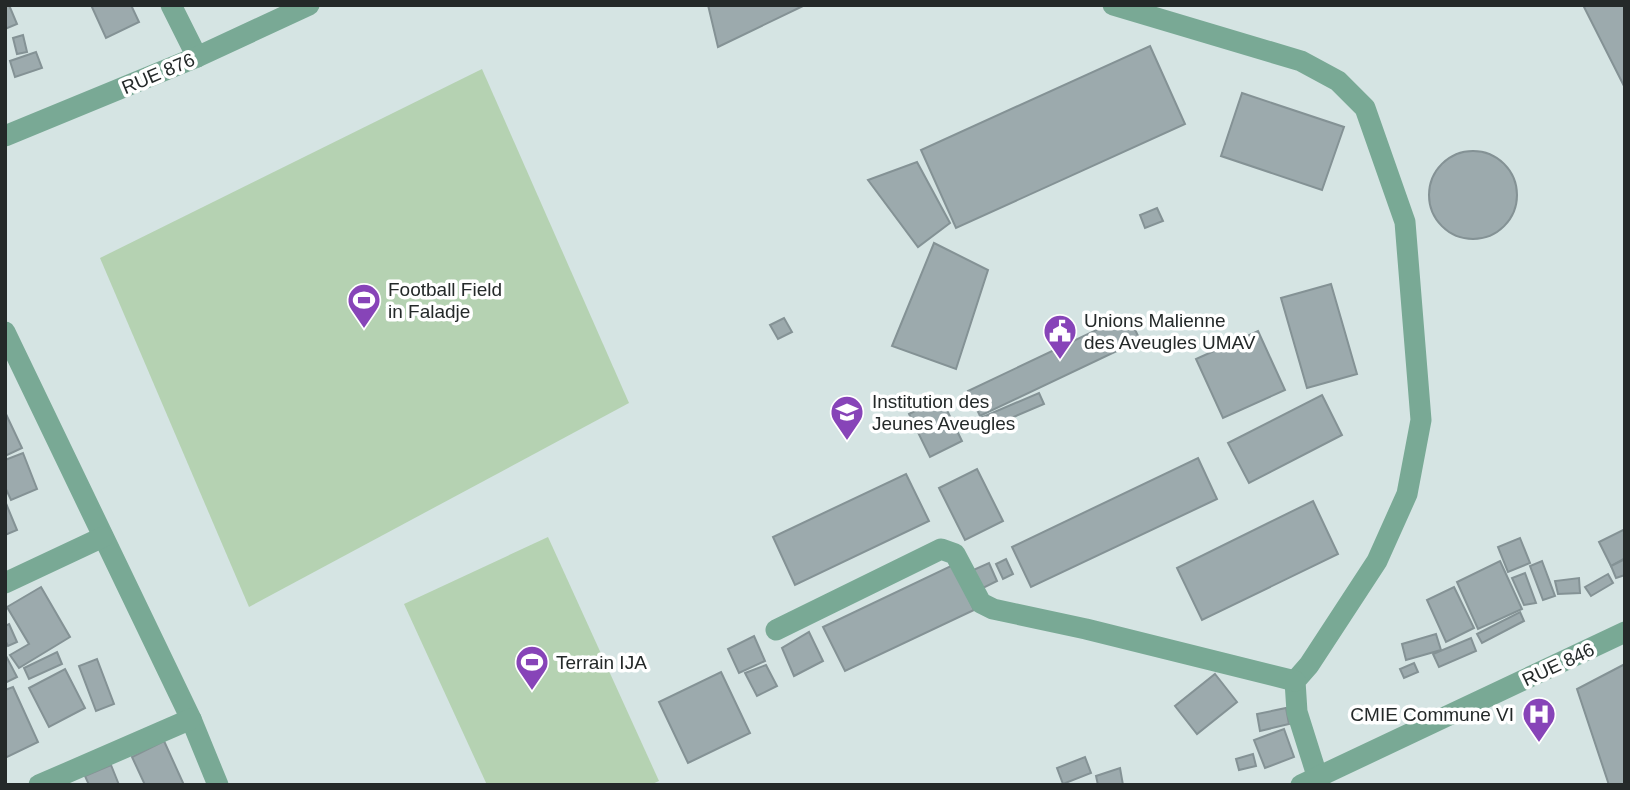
<svg xmlns="http://www.w3.org/2000/svg" width="1630" height="790" viewBox="0 0 1630 790" font-family="Helvetica,sans-serif">
	<style>
		.green { fill: #b5d2b2 }
		.building { fill: #9caaad; stroke: #849295; stroke-width: 2 }
		.lines { fill: none; stroke-linecap: round; stroke-linejoin: round }
		.minor { stroke: #79a995; stroke-width: 21 }
		.labels { text-anchor: middle; stroke-width: 7; stroke-linejoin: round; paint-order: stroke }
		.street-label { font-size: 19px; fill: #242929; stroke: #fff }
		.poi-label { font-size: 19px; fill: #242929; stroke: #fff; text-anchor: start }
	</style>
	<rect width="100%" height="100%" fill="#d5e4e3"/>
	<g class="green">
		<path d="M482,69L629,403L249,607L100,258Z"/>
		<path d="M548,537L659,781L650,785H487L404,604Z"/>
	</g>
	<g class="building">
		<path d="M5,5H9L17,24L5,29Z"/>
		<path d="M91,5H131L139,22L106,38Z"/>
		<path d="M708,5H805L718,47Z"/>
		<path d="M1583,5H1625V88Z"/>
		<path d="M23,35L27,52L17,54L13,38Z"/>
		<path d="M1150,46L1185,124L956,228L921,150Z"/>
		<path d="M36,52L42,68L15,77L10,61Z"/>
		<path d="M1242,93L1344,127L1322,190L1221,156Z"/>
		<circle cx="1473" cy="195" r="44"/>
		<path d="M917,162L950,223L918,247L868,180Z"/>
		<path d="M1157,208L1163,221L1145,228L1140,215Z"/>
		<path d="M934,243L988,270L956,369L892,346Z"/>
		<path d="M1331,284L1357,374L1307,388L1281,298Z"/>
		<path d="M1128,315L1140,340L980,416L968,391Z"/>
		<path d="M784,318L792,332L778,339L770,325Z"/>
		<path d="M1258,331L1285,390L1223,418L1196,359Z"/>
		<path d="M1039,393L1044,404L983,430L978,419Z"/>
		<path d="M1322,395L1342,435L1249,483L1228,443Z"/>
		<path d="M941,398L962,441L930,457L909,414Z"/>
		<path d="M5,412L22,448L5,456Z"/>
		<path d="M23,453L37,489L11,500L5,487V460Z"/>
		<path d="M1198,458L1217,499L1031,587L1012,547Z"/>
		<path d="M977,469L1003,521L965,540L939,488Z"/>
		<path d="M906,474L929,521L795,585L773,537Z"/>
		<path d="M5,501L17,530L5,535Z"/>
		<path d="M1313,501L1338,554L1202,620L1177,568Z"/>
		<path d="M1625,529V558L1611,566L1599,542Z"/>
		<path d="M1520,538L1530,563L1508,572L1498,547Z"/>
		<path d="M1006,559L1013,574L1003,579L996,564Z"/>
		<path d="M1625,559V575L1616,578L1611,566Z"/>
		<path d="M1500,561L1522,609L1478,629L1457,582Z"/>
		<path d="M1542,561L1555,596L1543,600L1530,566Z"/>
		<path d="M989,563L997,581L979,590L971,571Z"/>
		<path d="M953,565L974,610L845,671L823,627Z"/>
		<path d="M1525,573L1536,603L1524,605L1512,578Z"/>
		<path d="M1608,574L1613,583L1591,596L1585,587Z"/>
		<path d="M1579,578L1580,593L1558,594L1555,581Z"/>
		<path d="M41,587L70,637L19,668L10,655L29,644L7,607Z"/>
		<path d="M1454,587L1474,628L1446,642L1427,600Z"/>
		<path d="M1520,612L1524,621L1482,643L1477,634Z"/>
		<path d="M9,624L17,642L8,646L5,640V626Z"/>
		<path d="M809,632L823,661L794,676L782,648Z"/>
		<path d="M1436,634L1441,650L1406,660L1402,644Z"/>
		<path d="M754,636L765,661L739,673L728,649Z"/>
		<path d="M1471,638L1476,651L1439,667L1433,654Z"/>
		<path d="M57,652L62,664L29,679L24,668Z"/>
		<path d="M5,654L17,677L5,683Z"/>
		<path d="M97,659L114,704L96,711L79,666Z"/>
		<path d="M1414,663L1418,672L1404,678L1400,669Z"/>
		<path d="M1625,664V785H1609L1577,689Z"/>
		<path d="M766,665L777,686L757,696L745,673Z"/>
		<path d="M65,669L85,708L49,727L29,688Z"/>
		<path d="M721,672L750,733L688,763L659,702Z"/>
		<path d="M1215,674L1237,702L1197,734L1175,706Z"/>
		<path d="M13,687L38,742L5,758V690Z"/>
		<path d="M1286,708L1289,724L1260,731L1257,714Z"/>
		<path d="M1284,729L1294,757L1265,768L1254,740Z"/>
		<path d="M164,741L184,785H145L132,757Z"/>
		<path d="M1253,754L1256,766L1239,770L1236,759Z"/>
		<path d="M1085,757L1091,773L1063,784L1057,768Z"/>
		<path d="M111,765L119,785H89L85,776Z"/>
		<path d="M1120,768L1123,785H1098L1096,776Z"/>
	</g>
	<g class="lines">
		<g class="minor">
			<path d="M171,5L197,57"/>
			<path d="M1113,5L1301,61L1338,81L1365,108L1405,222L1421,420L1407,494L1377,561L1309,665L1295,681L1297,712L1320,785"/>
			<path d="M5,136L197,57L309,5"/>
			<path d="M5,332L191,719L218,785"/>
			<path d="M5,583L103,537"/>
			<path d="M776,630L941,549L955,554L981,603L993,609L1086,629L1295,681"/>
			<path d="M39,785L191,719"/>
			<path d="M1301,785L1625,632"/>
		</g>
	</g>
	<defs>
		<symbol id="stadium-pin" viewBox="-11 -11 22 30"><path d="M0 17L-7.5 6A9.5 9.5 0 1 1 7.5 6Z" fill="#8744b8" stroke="#fff"/><path d="M0-5a6.5 5 0 1 0 0 10a6.5 5 0 1 0 0-10ZM-3.5-1.8h7v3.6h-7Z" fill="#fff"/></symbol>
		<symbol id="civic-pin" viewBox="-11 -11 22 30"><path d="M0 17L-7.5 6A9.5 9.5 0 1 1 7.5 6Z" fill="#8744b8" stroke="#fff"/><path d="M-.6-6.5H3V-4.5H.6V-3L4-1V1h2V6H-6V1h2V-1L-.6-3ZM-1.2 2.5V6h2.4V2.5Z" fill="#fff"/></symbol>
		<symbol id="school-pin" viewBox="-11 -11 22 30"><path d="M0 17L-7.5 6A9.5 9.5 0 1 1 7.5 6Z" fill="#8744b8" stroke="#fff"/><path d="M0-5L7-2L0 1L-7-2ZM-4 1L0 2.5L4 1V4Q0 6-4 4Z" fill="#fff"/></symbol>
		<symbol id="hospital-pin" viewBox="-11 -11 22 30"><path d="M0 17L-7.5 6A9.5 9.5 0 1 1 7.5 6Z" fill="#8744b8" stroke="#fff"/><path d="M-5-5h3v3.5h4V-5h3V5h-3V1.5h-4V5h-3Z" fill="#fff"/></symbol>
	</defs>
	<g fill-rule="evenodd">
		<use href="#stadium-pin" x="345" y="281" width="38" height="52"/>
		<use href="#civic-pin" x="1041" y="312" width="38" height="52"/>
		<use href="#school-pin" x="828" y="393" width="38" height="52"/>
		<use href="#stadium-pin" x="513" y="643" width="38" height="52"/>
		<use href="#hospital-pin" x="1520" y="695" width="38" height="52"/>
	</g>
	<g class="labels">
		<g class="street-label">
			<text transform="translate(158 73) rotate(-23)" y="7">RUE 876</text>
			<text transform="translate(1558 664) rotate(-25)" y="7">RUE 846</text>
		</g>
		<g class="poi-label">
			<text x="388" y="296">Football Field<tspan x="388" dy="22">in Faladje</tspan></text>
			<text x="1084" y="327">Unions Malienne<tspan x="1084" dy="22">des Aveugles UMAV</tspan></text>
			<text x="872" y="408">Institution des<tspan x="872" dy="22">Jeunes Aveugles</tspan></text>
			<text x="556" y="669">Terrain IJA</text>
			<text x="1514" y="721" text-anchor="end">CMIE Commune VI</text>
		</g>
	</g>
	<rect width="1630" height="790" fill="none" stroke="#242929" stroke-width="14"/>
</svg>
